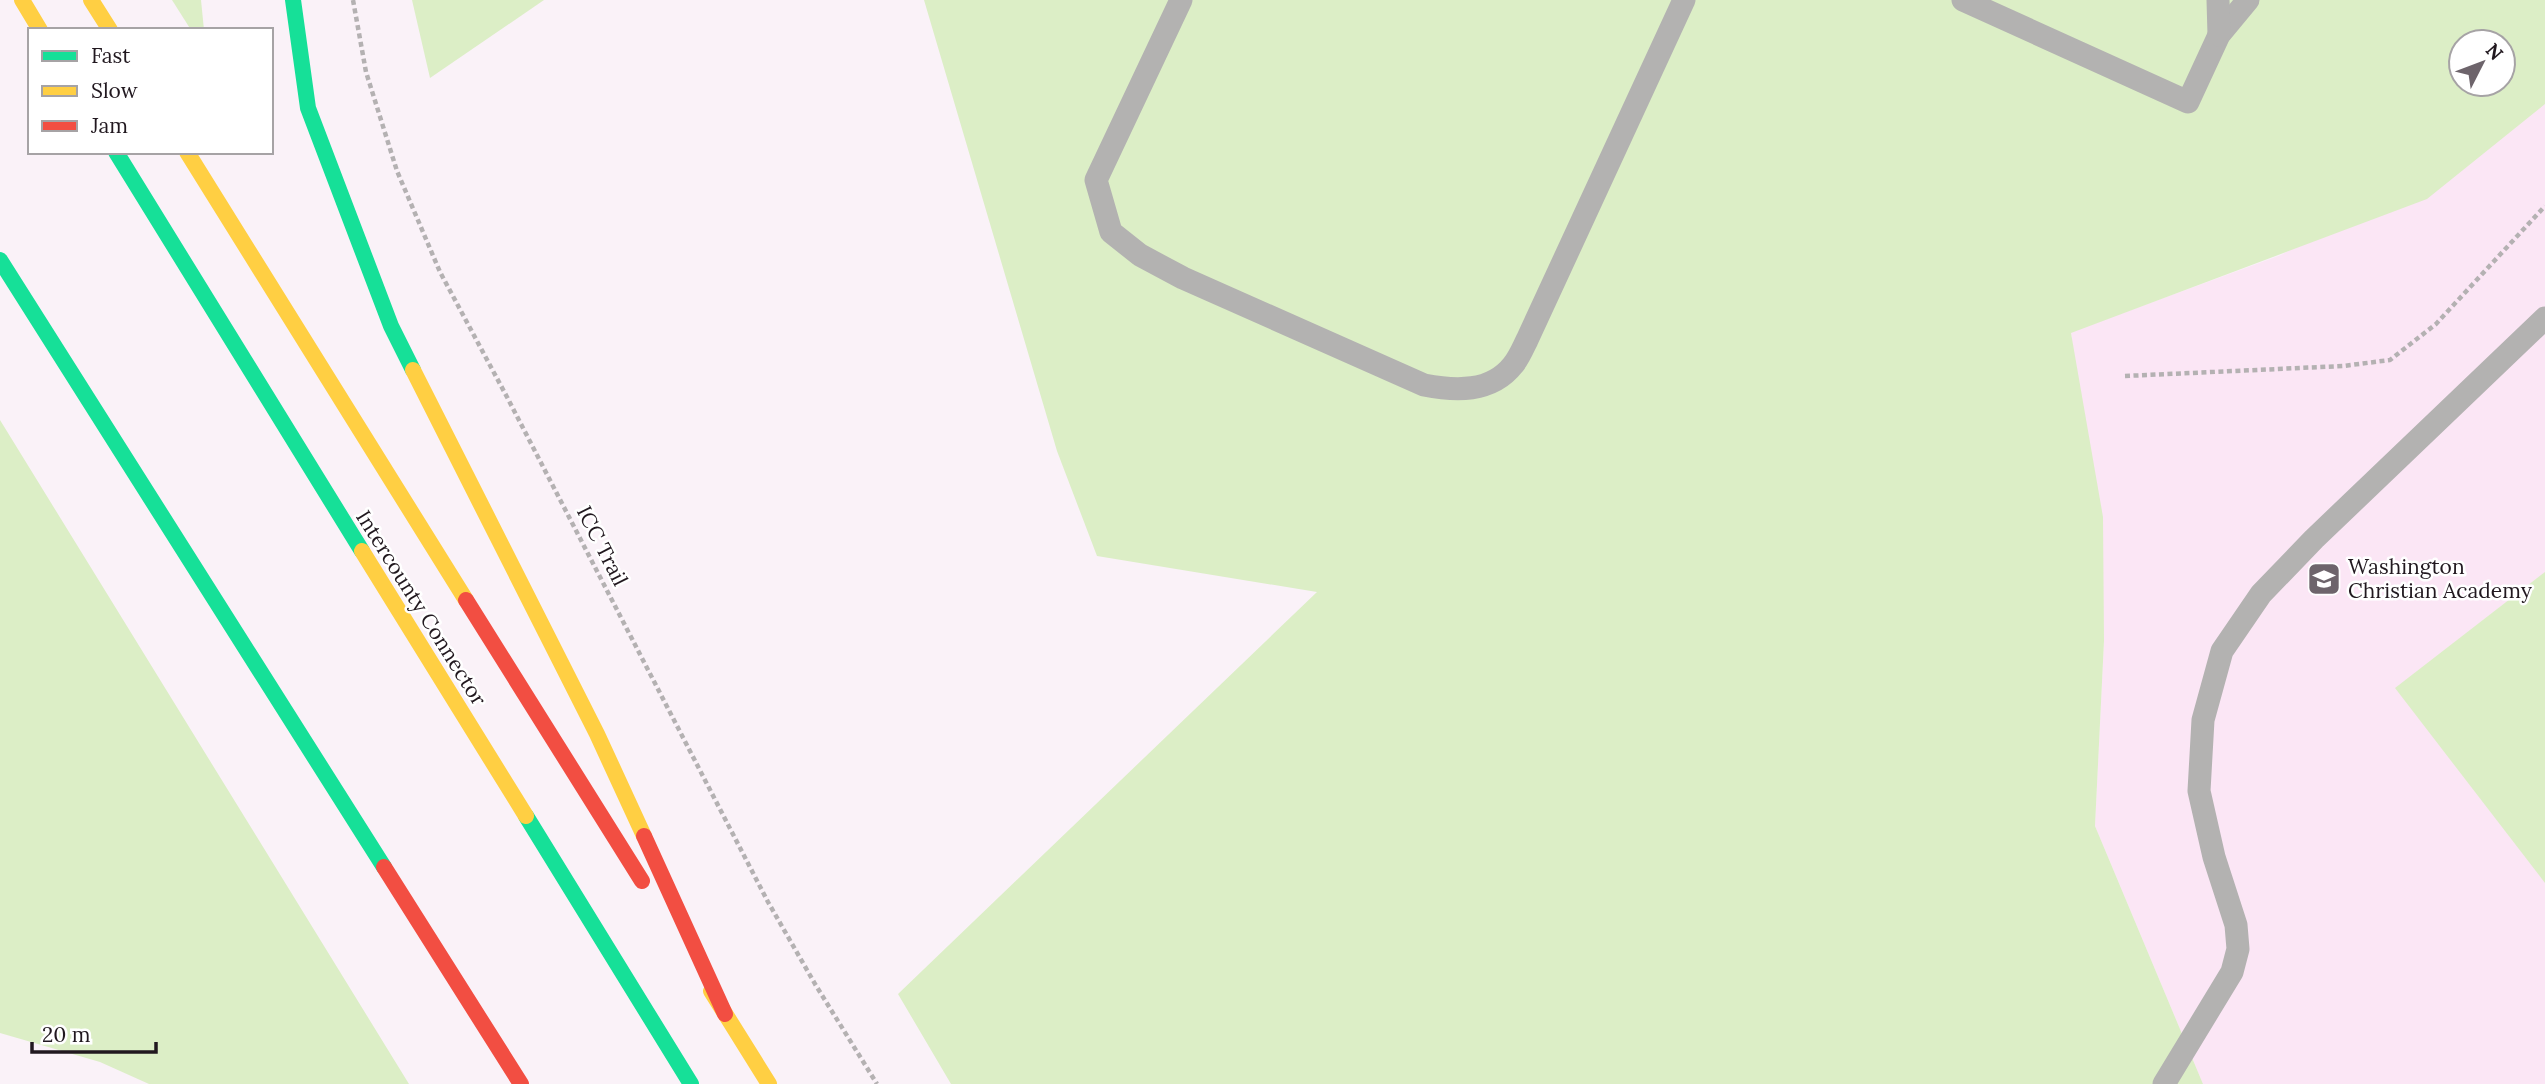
<svg xmlns="http://www.w3.org/2000/svg" width="2545" height="1084" viewBox="0 0 2545 1084" font-family="Lora,serif">
	<style>
		.built { fill: #fbe6f5 }
		.green { fill: #dceec6; fill-rule: evenodd }
		.lines { fill: none; stroke-linecap: round; stroke-linejoin: round }
		.path { stroke: #b4b1b2; stroke-width: 4.5; stroke-dasharray: 5 3.5; stroke-linecap: butt }
		.lane { stroke: #b3b2b1; stroke-width: 23 }
		.fast { stroke: #16e098; stroke-width: 16 }
		.slow { stroke: #ffcf43; stroke-width: 16 }
		.jam { stroke: #f24e42; stroke-width: 16 }
		.labels { text-anchor: middle; stroke-width: 5; stroke-linejoin: round; paint-order: stroke }
		.street-label { font-size: 21px; fill: #21181f; stroke: #fff }
		.poi-label { font-size: 21px; fill: #21181f; stroke: #fff; text-anchor: start }
	</style>
	<rect width="100%" height="100%" fill="#faf2f8"/>
	<path class="built" d="M2545,104V1084H2203L2095,826L2104,641L2071,332L2281,255Z"/>
	<g class="green">
		<path d="M172,0H201L204,30H191Z"/>
		<path d="M412,0H544L430,78Z"/>
		<path d="M924,0H2545V104L2427,199L2071,333L2103,517L2104,641L2095,826L2203,1084H951L898,994L1317,592L1097,556L1057,451ZM2461,42H2503V84H2461Z"/>
		<path d="M0,420L409,1084H149L100,1062L0,1033Z"/>
		<path d="M2545,572V883L2395,688Z"/>
	</g>
	<g class="lines">
		<g class="path">
			<path d="M353,0L366,72L397,171L440,272L507,397L768,902L815,984L877,1084"/>
			<path d="M2125,376L2343,366L2390,360L2436,324L2545,206"/>
		</g>
		<g class="lane">
			<path d="M1181,0L1096,180L1111,232L1140,255L1183,278L1424,385C1455,391 1491,393 1513,365C1519,358 1523,348 1527,340L1684,0"/>
			<path d="M1963,0L2188,102L2219,35L2248,0"/>
			<path d="M2218,0L2219,35"/>
			<path d="M2164,1084L2232,972L2238,949L2236,925L2214,857L2199,791L2203,720L2222,651L2261,594L2314,539L2545,318"/>
		</g>
		<g class="fast">
			<path d="M293,0L308,108L391,326L413,370"/>
			<path d="M116,152L362,551"/>
			<path d="M0,260L384,867"/>
			<path d="M526,816L691,1084"/>
		</g>
		<g class="slow">
			<path d="M22,0L40,30"/>
			<path d="M91,0L110,30"/>
			<path d="M187,152L466,600"/>
			<path d="M413,370L597,734L644,836"/>
			<path d="M362,551L526,816"/>
			<path d="M711,991L769,1084"/>
		</g>
		<g class="jam">
			<path d="M466,600L642,881"/>
			<path d="M644,836L725,1014"/>
			<path d="M384,867L521,1084"/>
		</g>
	</g>
	<defs>
		<symbol id="school-square" viewBox="-11 -11 22 22"><rect x="-9" y="-9" width="18" height="18" rx="4" fill="#6d646b" stroke="#fff"/><path d="M0-5L7-2L0 1L-7-2ZM-4 1L0 2.5L4 1V4Q0 6-4 4Z" fill="#fff"/></symbol>
	</defs>
	<g fill-rule="evenodd">
		<use href="#school-square" x="2305" y="560" width="38" height="38"/>
	</g>
	<g class="labels">
		<g class="street-label">
			<text transform="translate(602 546) rotate(63)" y="7">ICC Trail</text>
			<text transform="translate(421 608) rotate(58)" y="7">Intercounty Connector</text>
		</g>
		<g class="poi-label">
			<text x="2348" y="574">Washington<tspan x="2348" dy="24">Christian Academy</tspan></text>
		</g>
	</g>
	<rect x="28" y="28" width="245" height="126" fill="#ffffff" stroke="#a6a3a5" stroke-width="2"/>
	<rect x="42" y="51" width="35" height="10" fill="#16e098" stroke="#a6a3a5" stroke-width="2"/>
	<text x="91" y="63" font-size="21" fill="#21181f">Fast</text>
	<rect x="42" y="86" width="35" height="10" fill="#ffcf43" stroke="#a6a3a5" stroke-width="2"/>
	<text x="91" y="98" font-size="21" fill="#21181f">Slow</text>
	<rect x="42" y="121" width="35" height="10" fill="#f24e42" stroke="#a6a3a5" stroke-width="2"/>
	<text x="91" y="133" font-size="21" fill="#21181f">Jam</text>
	<g transform="translate(2482 63) rotate(48)"><circle r="33" fill="#ffffff" stroke="#a6a3a5" stroke-width="2"/>
	<path d="M0-5L12 26L0 18L-12 26Z" fill="#6d646b"/>
	<text y="-10" font-size="19" font-weight="bold" text-anchor="middle" fill="#21181f">N</text>
	</g>
	<path d="M32 1042v10h124v-10" fill="none" stroke="#21181f" stroke-width="3.5"/>
	<text x="42" y="1042" font-size="21" fill="#21181f" stroke="#ffffff" stroke-width="5" paint-order="stroke">20 m</text>
</svg>
